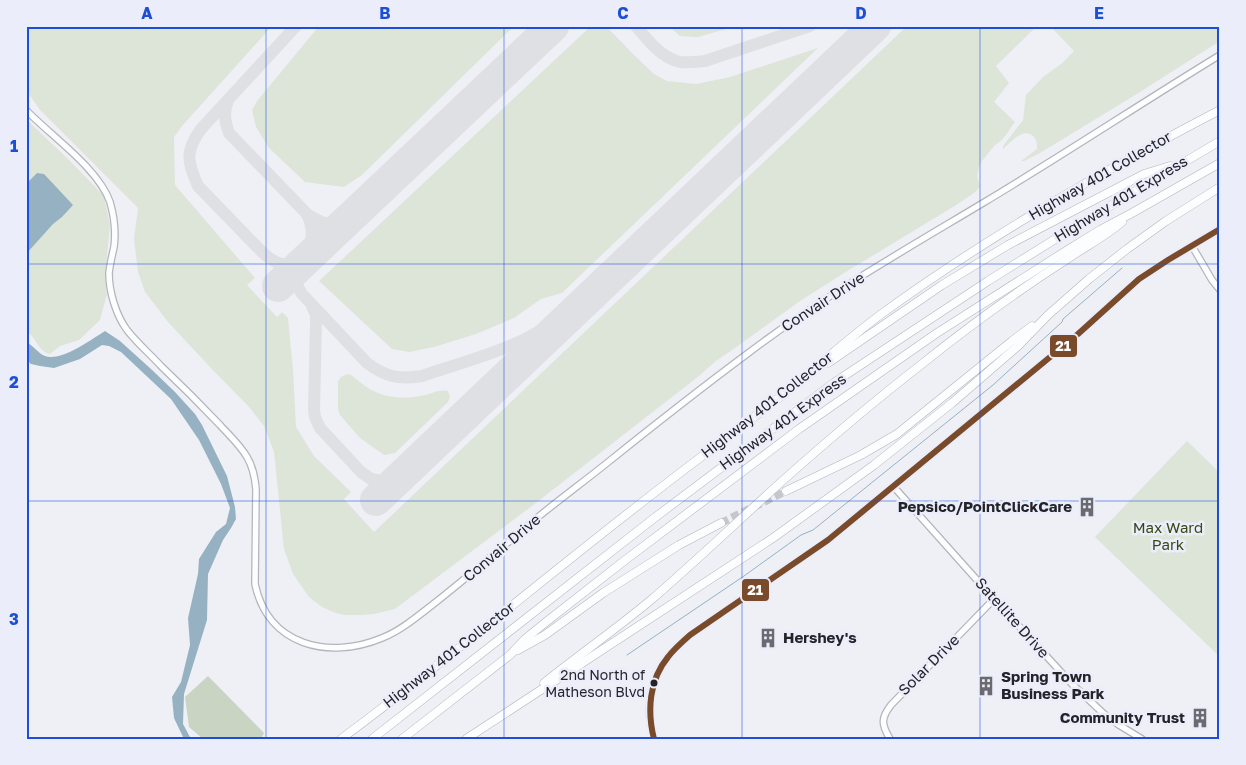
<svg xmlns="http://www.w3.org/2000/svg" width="1246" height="765" viewBox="0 0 1246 765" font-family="'Golos Text',sans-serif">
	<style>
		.green { fill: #dde5d9 }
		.forest { fill: #cad4c3 }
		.water { fill: #96b1c2 }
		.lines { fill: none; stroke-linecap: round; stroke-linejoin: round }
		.stream { stroke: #96b1c2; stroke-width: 1 }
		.taxiway { stroke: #dee0e4; stroke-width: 12 }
		.runway { stroke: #dee0e4; stroke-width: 32 }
		.highway-tunnel { stroke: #c5c7cd; stroke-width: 8; stroke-dasharray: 8 4; stroke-linecap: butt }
		.minor-casing { stroke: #b4b5ba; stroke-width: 8 }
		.highway-casing { stroke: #b4b5ba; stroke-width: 9 }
		.minor { stroke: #fcfdfe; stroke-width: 5.5 }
		.highway { stroke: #fcfdfe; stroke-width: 8 }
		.bus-1-casing { stroke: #ebeefa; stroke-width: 10 }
		.bus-1 { stroke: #7a4b2a; stroke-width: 6 }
		.grid { fill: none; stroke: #1d4ed8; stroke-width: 1; stroke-opacity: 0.55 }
		.bus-dot { fill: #232429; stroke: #ebeefa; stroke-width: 2 }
		.labels { text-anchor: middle; stroke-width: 5; stroke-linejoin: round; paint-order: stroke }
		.bus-label { font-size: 14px; fill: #232429; stroke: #ebeefa; text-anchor: end }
		.street-label { font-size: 15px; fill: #232429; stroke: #ebeefa }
		.poi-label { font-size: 15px; font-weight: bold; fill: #232429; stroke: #ebeefa; text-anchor: end }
		.park-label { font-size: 15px; fill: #344a14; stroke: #ebeefa }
		.line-badge { stroke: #ebeefa; stroke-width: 2 }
		.badge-label { font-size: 14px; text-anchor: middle; font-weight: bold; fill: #fff }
		.neatline { fill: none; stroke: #1d4ed8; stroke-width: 2 }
		.grid-label { font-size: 16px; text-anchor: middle; font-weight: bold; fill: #1d4ed8 }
	</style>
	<rect width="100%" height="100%" fill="#eef0f6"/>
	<g class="green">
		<path d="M26,26H272L182,126L174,137L175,185L255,278L247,285L277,317L282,312L288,318L293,370L296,427L314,456L351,492L344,499L374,532L907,26H1037L996,66L1009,83L994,102L1015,122C1009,130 1004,140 995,145L982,161L979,167L977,176L980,186L979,188L974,193L953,207L849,270L800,301L735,348L716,361L699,376L532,506L395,609L374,614L363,615H344L333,612L322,607L309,597L293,574L284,549L274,452L264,426L250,408L210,367L168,322L145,292L138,272L134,239L138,208L40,110L26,90Z"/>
		<path d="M319,26H514L362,175L344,187L305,182L269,148L256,127L252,110L257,101Z"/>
		<path d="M591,26H606L632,53L654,74L667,81L696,84L730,77L818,48L562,293L541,299L514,318L476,334L434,347L409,352L392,349L319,281Z"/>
		<path d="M669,26H737L698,37L680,36Z"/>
		<path d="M1050,26H1220V41L1132,97L1040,153L1024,161H1021L1037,149C1037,144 1037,141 1034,137C1024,126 1011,142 1003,149V146L1023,120L1026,95L1043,77L1061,64L1074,51Z"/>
		<path d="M26,119L69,160L104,196L110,225L105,278L107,294L100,320L79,340L60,346L50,354C37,351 37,337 26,331Z"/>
		<path d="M347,374L351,375C358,380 366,388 374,391C389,399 408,399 425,395C433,393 439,389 448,391L450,397L448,402L395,453L384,455L360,438L340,415L338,409V381L341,377Z"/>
		<path d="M1187,441L1220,473V657L1095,537Z"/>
	</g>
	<path class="forest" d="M208,676L264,733L261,739H203L189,727L185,697Z"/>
	<g class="water">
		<path d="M37,173L44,174L73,205L62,217L53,224L26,254V184Z"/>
		<path d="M105,331L120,341L151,369L175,392L195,414L202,425L227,476L235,507L236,519L231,528L223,540L208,574L207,620L184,694L183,724L191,739H184L174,718L172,697L181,682L190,645L188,618L198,574L199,559L216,532L226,524L230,508L221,484L199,440L171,399L121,352L109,346L102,345L80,359L54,368L40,366L31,364L26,359V342C33,345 39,354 45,356C61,362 92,339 105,331Z"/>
	</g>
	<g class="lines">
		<path class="stream" d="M627,655L744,576L801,535L813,530L993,385L1062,322L1063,319L1122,268"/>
		<g class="taxiway">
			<path d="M296,26L201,129C185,151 187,162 198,186L263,253C277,265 284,267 302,262"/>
			<path d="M636,26C648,40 661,58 680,62C688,63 696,62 705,61L810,26"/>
			<path d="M228,101C223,112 225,122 229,133L307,214C324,225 331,227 350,219"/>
			<path d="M307,214C313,227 315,240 305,252C302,255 297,259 295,264C291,273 297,286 302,294L367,363C386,377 399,380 422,376C456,364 493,355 525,339C547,328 567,314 587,299"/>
			<path d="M312,306L316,315V322L314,410L315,417L320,428L361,472L371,479L383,481L397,476L407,470"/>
		</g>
		<g class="runway">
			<path d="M278,286L553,26"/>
			<path d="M376,500L875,26"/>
		</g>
		<path class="highway-tunnel" d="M721,523L786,491"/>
		<defs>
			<g id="minor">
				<path d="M26,110C51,136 98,168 110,202C114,216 116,232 114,247C112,256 110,264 109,273C109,292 116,315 127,330C137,343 150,354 161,366C181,385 201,405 220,425C229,435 240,445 247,457C253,467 255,478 256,489L255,584C268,646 329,660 382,638C402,630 419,615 436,602C469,576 500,549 532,522C556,502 582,483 607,463C653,426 700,389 747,354C822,297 903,251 983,203C1063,155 1140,104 1220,55"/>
				<path d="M1192,246L1212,280L1220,290"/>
				<path d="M893,486L994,599L1072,684L1104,714L1119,725L1142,739"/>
				<path d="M654,739C646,715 649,684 663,663C670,652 680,644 690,635L828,540L893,486L1078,334L1139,279L1168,260L1220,229"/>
				<path d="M890,739C881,724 881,718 891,705L994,599"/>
			</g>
			<g id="highway">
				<path d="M828,363L942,285L1008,245L1144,174L1170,166"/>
				<path d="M786,491L861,455L897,434L1012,341L1032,326"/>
				<path d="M518,650L545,635L603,593L679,545L721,523"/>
				<path d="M544,683C579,655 616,629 651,600C695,562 737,522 780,483C826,442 873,402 922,364C968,327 1016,292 1066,260C1084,247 1105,237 1122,222"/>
				<path d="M341,739C445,662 543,579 645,500C688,466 732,434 775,401C810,373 844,342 880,315C987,237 1103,171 1220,110"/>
				<path d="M372,739L653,519L835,382L988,281L1073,228L1220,141"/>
				<path d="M402,739L510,655L525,639L546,622L624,561L799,429L888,367L937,333L1069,249L1100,230L1132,213L1220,163"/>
				<path d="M466,739L773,538L874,465L952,403L1018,346L1048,315L1089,279L1127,249L1166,221L1220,187"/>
			</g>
		</defs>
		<use href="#minor" class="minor-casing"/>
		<use href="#highway" class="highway-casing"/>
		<use href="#minor" class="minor"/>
		<use href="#highway" class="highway"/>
		<defs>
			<path id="bus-1" d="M654,739C647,711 649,680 668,657C674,649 682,642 690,635L828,540L1078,334L1139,279L1168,260L1220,229"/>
		</defs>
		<use href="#bus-1" class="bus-1-casing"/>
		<use href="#bus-1" class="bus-1"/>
	</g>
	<path class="grid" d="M266,26V739M504,26V739M742,26V739M980,26V739M26,264H1220M26,501H1220"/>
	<defs>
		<symbol id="building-bare" viewBox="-9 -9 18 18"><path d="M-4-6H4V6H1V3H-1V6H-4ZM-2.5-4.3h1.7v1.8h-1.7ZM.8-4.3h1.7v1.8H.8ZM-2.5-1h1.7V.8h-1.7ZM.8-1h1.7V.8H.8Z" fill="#6a6b71" stroke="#ebeefa" stroke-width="2.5" paint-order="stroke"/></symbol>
	</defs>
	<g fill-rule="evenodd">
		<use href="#building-bare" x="1073" y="493" width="28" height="28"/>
		<use href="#building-bare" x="754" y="624" width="28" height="28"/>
		<use href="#building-bare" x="972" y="672" width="28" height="28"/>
		<use href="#building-bare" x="1186" y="704" width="28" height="28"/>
	</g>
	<circle class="bus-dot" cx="654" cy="683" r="4.5"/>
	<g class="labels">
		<g class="bus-label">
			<text x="645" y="680">2nd North of<tspan x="645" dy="17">Matheson Blvd</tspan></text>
		</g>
		<g class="street-label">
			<text transform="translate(1100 176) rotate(-30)" y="5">Highway 401 Collector</text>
			<text transform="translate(1121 199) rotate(-31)" y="5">Highway 401 Express</text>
			<text transform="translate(823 302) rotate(-33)" y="5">Convair Drive</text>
			<text transform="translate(767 405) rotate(-38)" y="5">Highway 401 Collector</text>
			<text transform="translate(783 422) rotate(-36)" y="5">Highway 401 Express</text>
			<text transform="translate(502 548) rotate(-40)" y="5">Convair Drive</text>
			<text transform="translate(1012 618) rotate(48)" y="5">Satellite Drive</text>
			<text transform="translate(449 655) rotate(-38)" y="5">Highway 401 Collector</text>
			<text transform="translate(929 665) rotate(-45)" y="5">Solar Drive</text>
		</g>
		<g class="poi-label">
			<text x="1072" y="512">Pepsico/PointClickCare</text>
			<text x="783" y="643" text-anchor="start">Hershey's</text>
			<text x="1001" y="682" text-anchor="start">Spring Town<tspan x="1001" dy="17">Business Park</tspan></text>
			<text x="1185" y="723">Community Trust</text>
		</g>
		<g class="park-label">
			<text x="1168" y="533">Max Ward<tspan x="1168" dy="17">Park</tspan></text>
		</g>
	</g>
	<g class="line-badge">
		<rect x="1049" y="334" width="29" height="24" rx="5" fill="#7a4b2a"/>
		<rect x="741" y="578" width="29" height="24" rx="5" fill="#7a4b2a"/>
	</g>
	<g class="badge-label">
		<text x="1063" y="351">21</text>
		<text x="755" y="595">21</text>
	</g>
	<rect width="1246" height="765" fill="none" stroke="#ebeefa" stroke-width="55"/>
	<rect x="28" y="28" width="1190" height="710" class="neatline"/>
	<g class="grid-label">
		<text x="147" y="19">A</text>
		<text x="385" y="19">B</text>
		<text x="623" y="19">C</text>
		<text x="861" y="19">D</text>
		<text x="1099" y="19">E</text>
		<text x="14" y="152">1</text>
		<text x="14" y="388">2</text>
		<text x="14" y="625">3</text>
	</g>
</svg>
